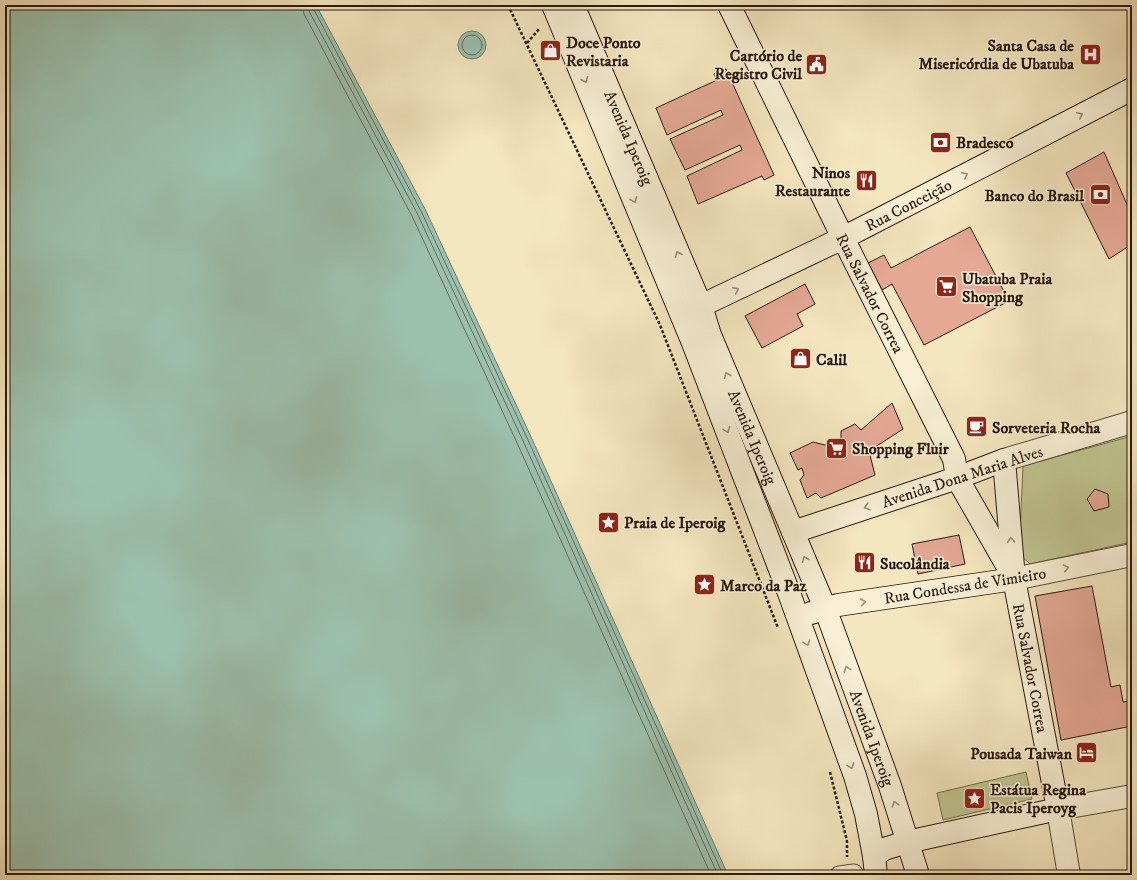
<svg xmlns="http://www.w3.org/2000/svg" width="1137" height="880" viewBox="0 0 1137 880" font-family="'IM FELL DW Pica',serif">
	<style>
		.green { fill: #bfc490; stroke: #756e4f }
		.water { fill: #9cc0ad; stroke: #6f7d6d }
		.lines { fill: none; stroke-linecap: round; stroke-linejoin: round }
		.shore { stroke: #646c5e; stroke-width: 1 }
		.building { fill: #e4a895; stroke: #2b180e }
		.pedestrian-casing { stroke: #5d4c3a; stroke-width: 19 }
		.minor-casing { stroke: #5d4c3a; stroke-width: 24 }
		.tertiary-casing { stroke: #5d4c3a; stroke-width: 24 }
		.secondary-casing { stroke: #2b180e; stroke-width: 24 }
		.path { stroke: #2b180e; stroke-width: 2.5; stroke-dasharray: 3 2; stroke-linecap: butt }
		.pedestrian { stroke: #f8efd5; stroke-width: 17 }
		.minor { stroke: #f8efd5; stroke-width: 22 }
		.tertiary { stroke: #f8efd5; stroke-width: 22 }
		.secondary { stroke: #f8efd5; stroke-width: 22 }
		.oneway { stroke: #9c8e7b }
		.labels { text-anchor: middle; stroke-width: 3; stroke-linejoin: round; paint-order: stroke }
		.poi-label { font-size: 16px; font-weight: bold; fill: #2b180e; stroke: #f8efd5; text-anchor: start }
		.street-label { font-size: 16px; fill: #2b180e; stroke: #f8efd5 }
	</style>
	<rect width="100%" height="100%" fill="#f4e6bf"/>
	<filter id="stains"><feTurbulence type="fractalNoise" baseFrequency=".005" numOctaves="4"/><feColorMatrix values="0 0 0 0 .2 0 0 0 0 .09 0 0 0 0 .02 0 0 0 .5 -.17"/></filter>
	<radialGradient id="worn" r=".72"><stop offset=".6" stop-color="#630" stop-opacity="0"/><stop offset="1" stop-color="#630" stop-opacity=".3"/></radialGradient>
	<g class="green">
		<path d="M1132,436V542L1030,564L1019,554L1023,466Z"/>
		<path d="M1026,772L1032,799L943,820L937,793Z"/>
	</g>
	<g class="water">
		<path d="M5,5H316L425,209L532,439L728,875H5Z"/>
		<circle cx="472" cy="45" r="14"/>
	</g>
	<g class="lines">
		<g class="shore">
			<path d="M302,5L304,14L412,216L518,445L711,875"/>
			<path d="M308,5L309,11L417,213L524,443L718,875"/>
			<path d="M313,5V8L421,211L528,440L723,875"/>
			<circle cx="472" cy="45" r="10"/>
		</g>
	</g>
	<g class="building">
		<path d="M726,69L774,175L764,180L762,176L698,204L687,176L742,150L740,145L685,170L670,139L723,115L721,110L667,135L656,108L717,80L714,74Z"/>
		<path d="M1104,152L1132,216V244L1109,259L1066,173Z"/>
		<path d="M970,227L1009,301L924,345L892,284L882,290L868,263L884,255L891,268Z"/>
		<path d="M805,284L815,304L797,314L803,326L762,348L745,316Z"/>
		<path d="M892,403L903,429L869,451L875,475L821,498L816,493L807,498L800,480L804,475L802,468L798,470L790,453L813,442L825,445L841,441V431L855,424L861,430Z"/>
		<path d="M1095,489L1108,494L1109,507L1094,511L1087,499Z"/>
		<path d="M959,535L965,564L918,574L912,544Z"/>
		<path d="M1092,586L1111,687L1120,685L1123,702L1132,701V726L1061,740L1035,596Z"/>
	</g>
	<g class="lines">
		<defs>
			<path id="pedestrian" d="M839,875L854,873V875"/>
			<path id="minor" d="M1058,809L1069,875"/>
			<g id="tertiary">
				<path d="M1004,460L1132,422"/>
				<path d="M1014,579L1132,555"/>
				<path d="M1058,809L1132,796"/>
			</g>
			<g id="secondary">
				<path d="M553,5L693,343L789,593L855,776L866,814L874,856L876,875"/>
				<path id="s1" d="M573,5L701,306L710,335L825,608L890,786L918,875"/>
				<path id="s2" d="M729,5L843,238L954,459L957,478L1012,574"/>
				<path id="s3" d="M688,312L843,238L1132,89"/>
				<path id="s4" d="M793,532L957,478L1004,460L1014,579L1058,809L907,842L884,849L874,856"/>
				<path d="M811,613L838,605L1014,579"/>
			</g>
		</defs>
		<use href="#pedestrian" class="pedestrian-casing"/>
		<use href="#minor" class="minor-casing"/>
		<use href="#tertiary" class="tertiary-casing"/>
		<use href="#secondary" class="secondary-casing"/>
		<g class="path">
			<path d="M508,5L660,325L778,628"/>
			<path d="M527,43L540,28"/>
			<path d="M830,772L847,841V857"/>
		</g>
		<use href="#pedestrian" class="pedestrian"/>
		<use href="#minor" class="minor"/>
		<use href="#tertiary" class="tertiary"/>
		<use href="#secondary" class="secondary"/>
	</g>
	<defs><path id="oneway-chevron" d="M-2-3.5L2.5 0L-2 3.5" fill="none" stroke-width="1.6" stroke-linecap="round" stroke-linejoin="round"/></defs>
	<g class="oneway">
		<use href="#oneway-chevron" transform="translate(585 80) rotate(68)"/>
		<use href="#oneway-chevron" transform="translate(1080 115) rotate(-27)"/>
		<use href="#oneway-chevron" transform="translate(965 175) rotate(-27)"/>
		<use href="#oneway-chevron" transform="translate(634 200) rotate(68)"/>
		<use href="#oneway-chevron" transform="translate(678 254) rotate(-113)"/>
		<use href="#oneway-chevron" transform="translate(736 290) rotate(-26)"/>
		<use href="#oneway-chevron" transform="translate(727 375) rotate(-113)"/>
		<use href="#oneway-chevron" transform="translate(727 430) rotate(69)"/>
		<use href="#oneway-chevron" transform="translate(867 507) rotate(162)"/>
		<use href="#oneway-chevron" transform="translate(1011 540) rotate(-95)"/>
		<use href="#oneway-chevron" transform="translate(805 559) rotate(-113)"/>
		<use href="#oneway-chevron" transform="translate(1066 568) rotate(-11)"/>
		<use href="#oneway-chevron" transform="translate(863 602) rotate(-9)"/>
		<use href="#oneway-chevron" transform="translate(807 643) rotate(70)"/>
		<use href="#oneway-chevron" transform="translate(847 669) rotate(-110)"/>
		<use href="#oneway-chevron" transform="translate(851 766) rotate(70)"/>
		<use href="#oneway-chevron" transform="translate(895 804) rotate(-107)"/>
	</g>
	<defs>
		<symbol id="shop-square" viewBox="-11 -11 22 22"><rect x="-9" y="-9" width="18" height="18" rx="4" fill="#8f2418" stroke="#f8efd5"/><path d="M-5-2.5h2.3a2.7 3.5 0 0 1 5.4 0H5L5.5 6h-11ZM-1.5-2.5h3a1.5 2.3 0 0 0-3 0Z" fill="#fff"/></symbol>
		<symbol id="hospital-square" viewBox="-11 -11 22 22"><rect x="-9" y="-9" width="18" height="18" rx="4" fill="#8f2418" stroke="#f8efd5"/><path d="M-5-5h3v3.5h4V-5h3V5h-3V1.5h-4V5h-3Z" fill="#fff"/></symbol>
		<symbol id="civic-square" viewBox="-11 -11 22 22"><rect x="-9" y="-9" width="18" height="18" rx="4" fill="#8f2418" stroke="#f8efd5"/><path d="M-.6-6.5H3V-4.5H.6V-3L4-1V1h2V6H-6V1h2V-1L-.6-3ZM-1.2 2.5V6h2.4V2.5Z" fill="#fff"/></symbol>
		<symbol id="bank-square" viewBox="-11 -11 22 22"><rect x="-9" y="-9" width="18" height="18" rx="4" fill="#8f2418" stroke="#f8efd5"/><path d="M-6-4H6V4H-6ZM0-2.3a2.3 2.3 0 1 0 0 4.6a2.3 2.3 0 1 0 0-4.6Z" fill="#fff"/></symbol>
		<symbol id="restaurant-square" viewBox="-11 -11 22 22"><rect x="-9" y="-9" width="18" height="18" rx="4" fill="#8f2418" stroke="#f8efd5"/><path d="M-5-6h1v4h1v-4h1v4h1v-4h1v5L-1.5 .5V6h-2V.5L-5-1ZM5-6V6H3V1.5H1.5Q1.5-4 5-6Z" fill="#fff"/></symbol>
		<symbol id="supermarket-square" viewBox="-11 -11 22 22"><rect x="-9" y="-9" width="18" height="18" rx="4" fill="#8f2418" stroke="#f8efd5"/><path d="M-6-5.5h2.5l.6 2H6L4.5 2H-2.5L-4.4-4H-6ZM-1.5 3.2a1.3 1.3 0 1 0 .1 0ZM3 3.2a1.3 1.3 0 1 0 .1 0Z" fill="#fff"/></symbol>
		<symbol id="cafe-square" viewBox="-11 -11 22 22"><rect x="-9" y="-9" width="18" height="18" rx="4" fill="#8f2418" stroke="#f8efd5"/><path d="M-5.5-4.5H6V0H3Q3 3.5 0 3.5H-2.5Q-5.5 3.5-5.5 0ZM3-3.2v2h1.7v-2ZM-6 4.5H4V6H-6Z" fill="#fff"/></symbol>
		<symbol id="sight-square" viewBox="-11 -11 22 22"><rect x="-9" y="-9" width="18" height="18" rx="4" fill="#8f2418" stroke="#f8efd5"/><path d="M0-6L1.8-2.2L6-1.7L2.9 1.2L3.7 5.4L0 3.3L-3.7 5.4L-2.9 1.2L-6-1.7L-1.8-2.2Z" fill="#fff"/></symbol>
		<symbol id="hotel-square" viewBox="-11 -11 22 22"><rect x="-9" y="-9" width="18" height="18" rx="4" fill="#8f2418" stroke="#f8efd5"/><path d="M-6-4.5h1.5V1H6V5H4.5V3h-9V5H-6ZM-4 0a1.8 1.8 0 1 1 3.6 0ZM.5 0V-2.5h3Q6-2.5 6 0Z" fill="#fff"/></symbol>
	</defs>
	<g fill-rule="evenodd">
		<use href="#shop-square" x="538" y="38" width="25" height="25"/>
		<use href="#hospital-square" x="1078" y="42" width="25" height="25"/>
		<use href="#civic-square" x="804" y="52" width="25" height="25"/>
		<use href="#bank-square" x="928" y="130" width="25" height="25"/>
		<use href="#restaurant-square" x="854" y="168" width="25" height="25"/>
		<use href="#bank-square" x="1088" y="182" width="25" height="25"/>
		<use href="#supermarket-square" x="934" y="274" width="25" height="25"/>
		<use href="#shop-square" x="788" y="346" width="25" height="25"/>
		<use href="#cafe-square" x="964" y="414" width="25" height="25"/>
		<use href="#supermarket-square" x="824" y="436" width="25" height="25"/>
		<use href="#sight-square" x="596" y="510" width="25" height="25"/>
		<use href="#restaurant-square" x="852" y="550" width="25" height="25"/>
		<use href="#sight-square" x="692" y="572" width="25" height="25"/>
		<use href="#hotel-square" x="1074" y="740" width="25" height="25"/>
		<use href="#sight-square" x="962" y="786" width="25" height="25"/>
	</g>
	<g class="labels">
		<g class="poi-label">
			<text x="566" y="48">Doce Ponto<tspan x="566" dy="18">Revistaria</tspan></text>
			<text x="1074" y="51" text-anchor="end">Santa Casa de<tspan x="1074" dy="18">Misericórdia de Ubatuba</tspan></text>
			<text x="802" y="61" text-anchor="end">Cartório de<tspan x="802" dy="18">Registro Civil</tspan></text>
			<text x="956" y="148">Bradesco</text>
			<text x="850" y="178" text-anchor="end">Ninos<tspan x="850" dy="18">Restaurante</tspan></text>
			<text x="1084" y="201" text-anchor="end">Banco do Brasil</text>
			<text x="962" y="284">Ubatuba Praia<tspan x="962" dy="18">Shopping</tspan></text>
			<text x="816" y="365">Calil</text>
			<text x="992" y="433">Sorveteria Rocha</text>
			<text x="852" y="454">Shopping Fluir</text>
			<text x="624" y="528">Praia de Iperoig</text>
			<text x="880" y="569">Sucolândia</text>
			<text x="720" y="591">Marco da Paz</text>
			<text x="1072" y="759" text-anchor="end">Pousada Taiwan</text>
			<text x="990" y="795">Estátua Regina<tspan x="990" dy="18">Pacis Iperoyg</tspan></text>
		</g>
		<g class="street-label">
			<text dy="6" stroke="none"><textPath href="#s1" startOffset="144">Avenida Iperoig</textPath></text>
			<text dy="6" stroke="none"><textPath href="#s3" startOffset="245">Rua Conceição</textPath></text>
			<text dy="6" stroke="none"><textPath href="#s2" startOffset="321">Rua Salvador Correa</textPath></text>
			<text dy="6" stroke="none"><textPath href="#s1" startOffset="468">Avenida Iperoig</textPath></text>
			<text transform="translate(962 476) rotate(-18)" y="6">Avenida Dona Maria Alves</text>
			<text transform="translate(965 585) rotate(-9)" y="6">Rua Condessa de Vimieiro</text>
			<text dy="6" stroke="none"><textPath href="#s4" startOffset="433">Rua Salvador Correa</textPath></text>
			<text dy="6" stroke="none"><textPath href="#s1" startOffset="792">Avenida Iperoig</textPath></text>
		</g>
	</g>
	<rect width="1137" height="880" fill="none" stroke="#f4e6bf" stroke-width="20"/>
	<rect x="6" y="6" width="1125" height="868" fill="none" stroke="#2b180e" stroke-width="2"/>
	<rect x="10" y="10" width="1117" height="860" fill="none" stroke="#2b180e"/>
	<rect width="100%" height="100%" filter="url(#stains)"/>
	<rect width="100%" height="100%" fill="url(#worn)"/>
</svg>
